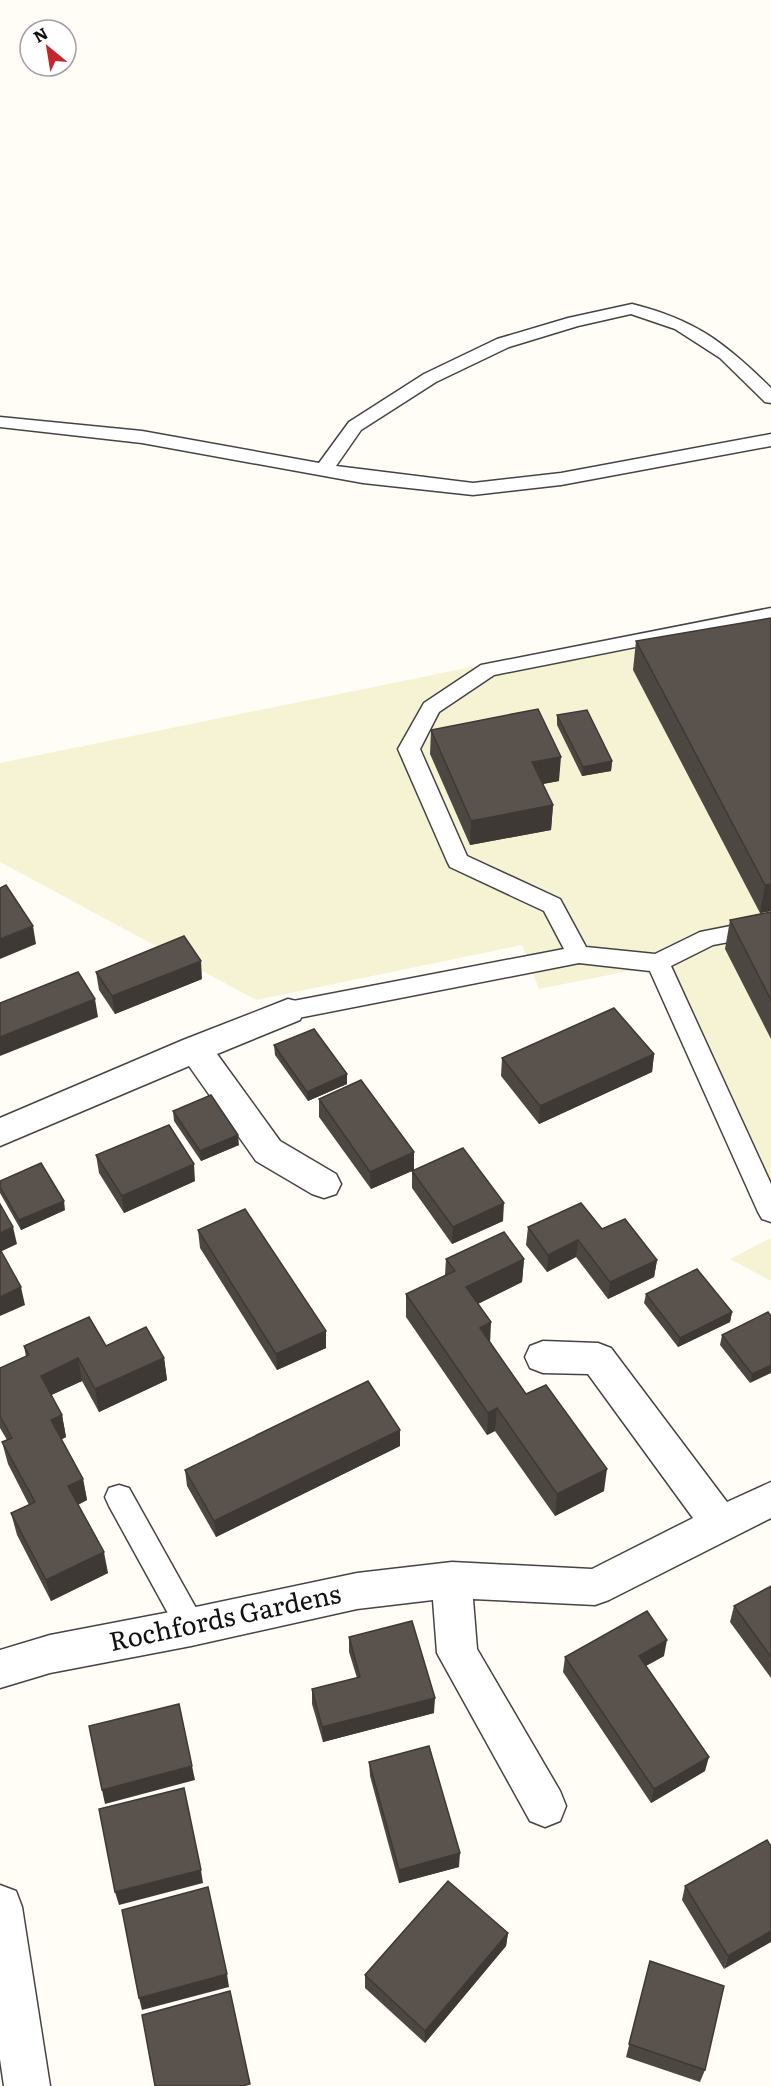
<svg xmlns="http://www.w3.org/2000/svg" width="771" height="2086" viewBox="0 0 771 2086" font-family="Literata,serif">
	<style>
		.farmland { fill: #f6f3d4 }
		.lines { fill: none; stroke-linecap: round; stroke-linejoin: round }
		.service-casing { stroke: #444; stroke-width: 3 }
		.minor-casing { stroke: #444; stroke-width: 3 }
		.service { fill: #fff; fill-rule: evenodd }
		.minor { fill: #fff; fill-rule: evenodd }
		.wall { fill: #4d4742 }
		.shaded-wall { fill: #3f3936 }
		.building { fill: #5a524d; stroke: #3f3936; stroke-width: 1.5 }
		.labels { text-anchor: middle; stroke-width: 6; stroke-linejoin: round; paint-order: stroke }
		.near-street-label { font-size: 26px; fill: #111; stroke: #fff }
	</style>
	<rect width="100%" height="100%" fill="#fffdf5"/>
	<g class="farmland">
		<path d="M771,606V1200L649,967L539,989L522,945L256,1000L0,862V763Z"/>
		<path d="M771,1238V1281L730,1259Z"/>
	</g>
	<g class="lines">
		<defs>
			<g id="service">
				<path d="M632,304C696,320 725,343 771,388V403L765,402L720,358L675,329L631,314L578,326L509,347L436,382L361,430L336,466L473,483L561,473L771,434V446L561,485L473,495L363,483L142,443L0,427V417L142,431L319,463L349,422L424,374L497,339L568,318Z"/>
				<path d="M771,608V620L494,675L439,712L420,749L467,856L560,899L586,947L655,954L700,932L771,918V934L713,945L671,966L771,1184V1222L762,1219L758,1212L650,971L579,963L288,1020L280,1017L276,1011L280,1005L288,1002L564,949L544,911L450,867L447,861L398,749L424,703L481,665Z"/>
				<path d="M119,1485L129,1488L201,1617L206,1627L201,1637L191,1641L181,1637L109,1506L105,1497L109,1488Z"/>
			</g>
			<g id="minor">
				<path d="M288,999L300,1002L304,1011L300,1020L217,1054L280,1141L336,1174L341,1184L336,1194L324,1198L312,1194L256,1161L189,1066L0,1146V1118L183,1040Z"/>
				<path d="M543,1341L598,1343L611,1348L727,1502L771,1482V1518L609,1600L595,1605L473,1599L477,1649L560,1791L566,1806L560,1821L545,1827L530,1821L437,1653L433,1600L357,1609L191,1646L50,1673L0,1688V1650L50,1635L191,1608L357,1573L452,1562L592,1569L693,1518L588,1374L543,1373L530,1368L525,1357L530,1346Z"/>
				<path d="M0,1885L16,1891L22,1907L50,2086H4L0,2059Z"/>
			</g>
		</defs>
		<use href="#service" class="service-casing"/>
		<use href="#minor" class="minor-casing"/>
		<use href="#service" class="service"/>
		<use href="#minor" class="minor"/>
	</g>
	<g class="wall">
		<path d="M771,618V911L760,913L633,670L636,641Z"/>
		<path d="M557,715L612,761L611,771L582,776L557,725Z"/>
		<path d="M431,730L559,781L543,784L553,805L551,830L470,845L430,754Z"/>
		<path d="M771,912V1039L725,949L730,920Z"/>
		<path d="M96,972L202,979L115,1014L99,990Z"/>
		<path d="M274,1045L347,1084L308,1101L275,1055Z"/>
		<path d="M654,1054L652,1072L539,1124L501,1076L502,1058Z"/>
		<path d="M319,1099L414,1170L503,1221L452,1244L412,1188V1171L371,1189L319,1117Z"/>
		<path d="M173,1111L239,1145L201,1161L174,1121Z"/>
		<path d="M96,1155L195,1181L124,1213L99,1173Z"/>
		<path d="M0,1181L65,1210L21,1230L0,1193Z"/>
		<path d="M528,1227L602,1229L657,1260L654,1277L608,1299L576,1257L547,1272L526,1245Z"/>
		<path d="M198,1230L326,1331V1348L277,1370L200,1248Z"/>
		<path d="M446,1259H524L522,1282L478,1304L490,1343L526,1394L604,1491L555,1516L495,1431L487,1435L406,1317V1294L445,1275Z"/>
		<path d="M646,1294L732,1312L730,1322L678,1347L644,1303Z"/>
		<path d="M771,1316L750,1383L720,1345L722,1335Z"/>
		<path d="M24,1346H106L164,1358L167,1380L99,1412L82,1381L51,1395L62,1415L66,1437L61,1440L83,1479L87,1500L78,1505L108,1573L51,1601L17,1535L11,1513L29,1505L8,1464L2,1442L7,1440L0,1428V1368L26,1357Z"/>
		<path d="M400,1446L216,1537L187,1486L185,1470Z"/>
		<path d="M771,1586V1678L730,1622L734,1606Z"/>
		<path d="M349,1637L434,1713L323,1742L312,1704V1689L357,1678L349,1652Z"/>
		<path d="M664,1656L646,1666L705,1771L651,1803L563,1672L565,1657Z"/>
		<path d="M369,1762L459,1867L399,1883L370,1776Z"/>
		<path d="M767,1840L724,1969L682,1900L685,1886Z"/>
		<path d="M508,1933L506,1946L425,2043L365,1988V1975Z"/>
		<path d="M650,1961L705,2070L700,2082L626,2057Z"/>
	</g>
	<g class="shaded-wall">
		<path d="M561,757L559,781L531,786L532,762Z"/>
		<path d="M612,761L611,771L582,776L583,767Z"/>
		<path d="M553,805L551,830L470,845L471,821Z"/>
		<path d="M771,884V911L760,913L765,885Z"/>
		<path d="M33,926L36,944L0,959V939Z"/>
		<path d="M201,961L202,979L115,1014L112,996Z"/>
		<path d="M95,999L98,1017L0,1056V1037Z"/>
		<path d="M654,1054L652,1072L539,1124L540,1106Z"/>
		<path d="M347,1074V1084L308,1101L307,1092Z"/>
		<path d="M238,1135L239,1145L201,1161L200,1151Z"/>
		<path d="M414,1152V1170L371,1189L370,1172Z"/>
		<path d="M194,1164L195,1181L124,1213L122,1196Z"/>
		<path d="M64,1201L65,1210L21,1230L19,1220Z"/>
		<path d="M504,1203L503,1221L452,1244L453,1227Z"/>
		<path d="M13,1227L17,1244L0,1252V1233Z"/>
		<path d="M578,1240L576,1257L547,1272L548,1255Z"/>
		<path d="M524,1259L522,1282L465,1310L466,1287Z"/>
		<path d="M657,1260L654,1277L608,1299L610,1282Z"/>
		<path d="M21,1287L25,1305L0,1316V1297Z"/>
		<path d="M732,1312L730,1322L678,1347L680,1338Z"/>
		<path d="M491,1322L490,1345L480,1328Z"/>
		<path d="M326,1331V1348L277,1370L276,1354Z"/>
		<path d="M78,1358L82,1381L45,1398L41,1376Z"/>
		<path d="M164,1358L167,1380L99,1412L95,1389Z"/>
		<path d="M771,1365V1373L750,1383L752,1374Z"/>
		<path d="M497,1408L495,1431L487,1435L488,1413Z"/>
		<path d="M62,1415L66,1437L55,1442L51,1420Z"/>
		<path d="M400,1430V1446L216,1537L214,1521Z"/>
		<path d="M607,1469L604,1491L555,1516L557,1494Z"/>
		<path d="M83,1479L87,1500L73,1507L68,1486Z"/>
		<path d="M104,1552L108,1573L51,1601L46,1580Z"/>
		<path d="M667,1640L664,1656L636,1671L639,1656Z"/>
		<path d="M435,1698L434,1713L323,1742L322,1727Z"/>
		<path d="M709,1757L705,1771L651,1803L654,1789Z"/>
		<path d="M192,1766L195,1780L105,1804L102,1790Z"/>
		<path d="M460,1853L459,1867L399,1883V1870Z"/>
		<path d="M201,1870L203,1883L119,1905L115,1892Z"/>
		<path d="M771,1931V1942L724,1969L728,1956Z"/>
		<path d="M508,1933L506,1946L425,2043V2031Z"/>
		<path d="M227,1974L229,1987L142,2010L139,1998Z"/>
	</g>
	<g class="building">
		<path d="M771,618V884L765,885L636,641Z"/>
		<path d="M538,709L561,757L532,762L553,805L471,821L431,730Z"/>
		<path d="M587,710L612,761L583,767L557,715Z"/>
		<path d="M6,885L33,926L0,939V888Z"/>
		<path d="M771,912V1000L730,920Z"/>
		<path d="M184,936L201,961L112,996L96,972Z"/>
		<path d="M78,972L95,999L0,1037V1003Z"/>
		<path d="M614,1008L654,1054L540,1106L502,1058Z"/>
		<path d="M314,1029L347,1074L307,1092L274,1045Z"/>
		<path d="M361,1080L414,1152L370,1172L319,1099Z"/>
		<path d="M211,1095L238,1135L200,1151L173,1111Z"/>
		<path d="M169,1125L194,1164L122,1196L96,1155Z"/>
		<path d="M463,1148L504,1203L453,1227L412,1171Z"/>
		<path d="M41,1163L64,1201L19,1220L0,1187V1181Z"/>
		<path d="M581,1203L602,1229L625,1219L657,1260L610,1282L578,1240L548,1255L528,1227Z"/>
		<path d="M0,1204L13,1227L0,1233Z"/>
		<path d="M245,1209L326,1331L276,1354L198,1230Z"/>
		<path d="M504,1232L524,1259L466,1287L491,1322L480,1328L526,1394L546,1385L607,1469L557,1494L497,1408L488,1413L406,1294L455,1271L446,1259Z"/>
		<path d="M0,1249L21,1287L0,1297Z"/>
		<path d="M697,1269L732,1312L680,1338L646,1294Z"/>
		<path d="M768,1312L771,1316V1365L752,1374L722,1335Z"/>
		<path d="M89,1317L106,1346L146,1327L164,1358L95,1389L78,1358L41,1376L62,1415L51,1420L83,1479L68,1486L104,1552L46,1580L11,1513L35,1502L2,1442L12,1438L0,1416V1368L29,1355L24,1346Z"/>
		<path d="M368,1381L400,1430L214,1521L185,1470Z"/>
		<path d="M771,1586V1657L734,1606Z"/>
		<path d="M647,1611L667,1640L639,1656L709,1757L654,1789L565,1657Z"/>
		<path d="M412,1621L435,1698L322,1727L312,1689L360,1677L349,1637Z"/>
		<path d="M179,1704L192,1766L102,1790L89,1726Z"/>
		<path d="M429,1746L460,1853L399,1870L369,1762Z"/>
		<path d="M184,1788L201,1870L115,1892L99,1809Z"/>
		<path d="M767,1840L771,1846V1931L728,1956L685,1886Z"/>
		<path d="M448,1881L508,1933L425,2031L365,1975Z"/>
		<path d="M208,1887L227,1974L139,1998L122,1910Z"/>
		<path d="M650,1961L724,1986L705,2070L629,2044Z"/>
		<path d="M230,1991L250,2084L242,2086H155L142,2015Z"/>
	</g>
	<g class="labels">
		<g class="near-street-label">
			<text transform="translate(225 1618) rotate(-12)" y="9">Rochfords Gardens</text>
		</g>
	</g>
	<g transform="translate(48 48) rotate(330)"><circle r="28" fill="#ffffff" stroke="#a0a0a0" stroke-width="1.5"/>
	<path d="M0-4.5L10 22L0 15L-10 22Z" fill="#c4262e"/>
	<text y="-9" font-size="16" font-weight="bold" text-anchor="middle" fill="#111111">N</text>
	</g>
</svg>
